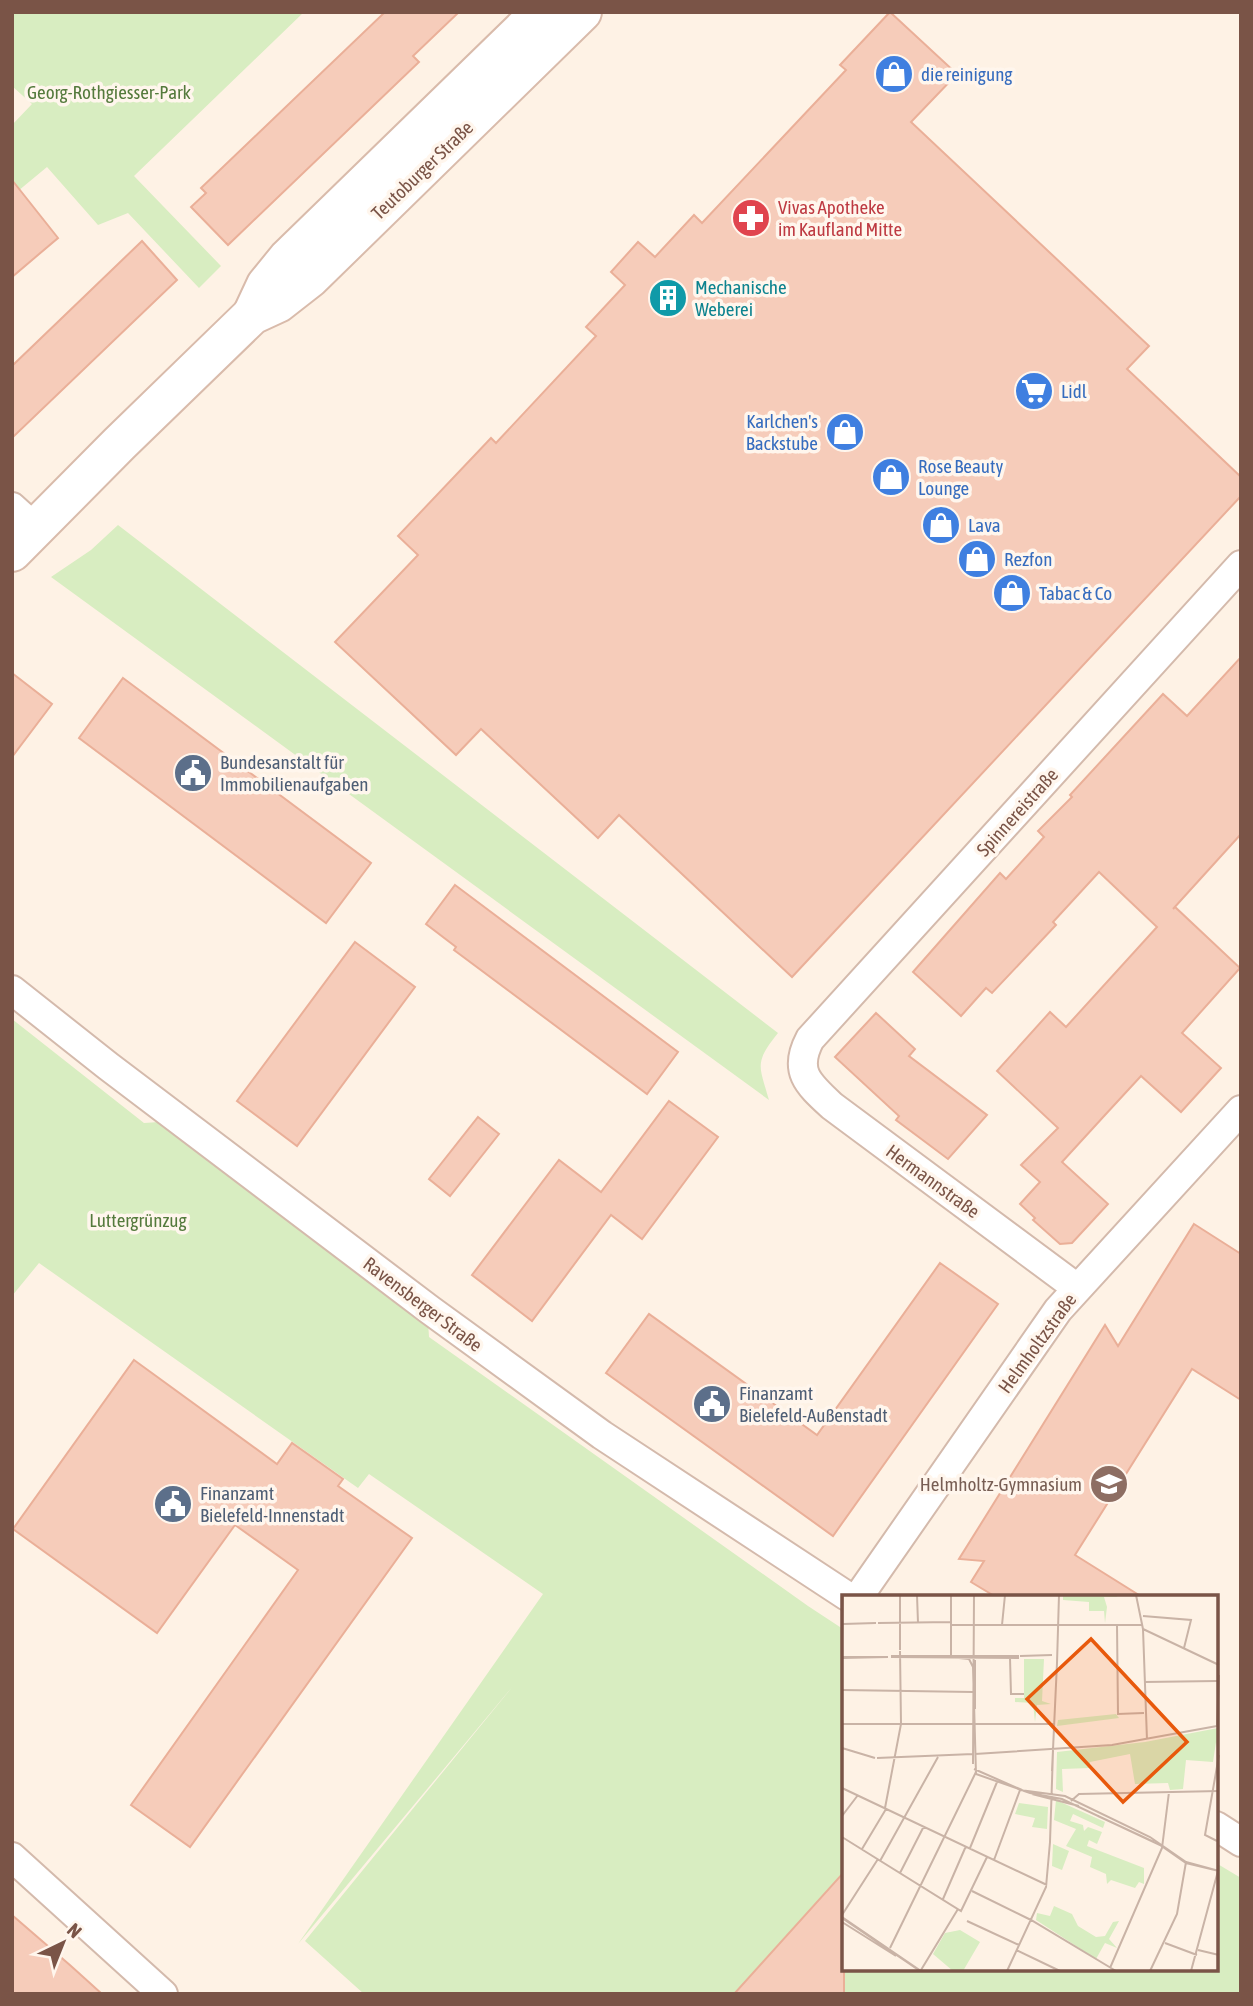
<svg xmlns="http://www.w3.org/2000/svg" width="1253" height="2006" viewBox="0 0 1253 2006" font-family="'Asap Condensed',sans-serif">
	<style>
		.green { fill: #d8edc1 }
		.building { fill: #f6ccba; stroke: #eaaf98; stroke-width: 2 }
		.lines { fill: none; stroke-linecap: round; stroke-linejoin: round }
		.street-casing { stroke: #d4baac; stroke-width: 32 }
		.secondary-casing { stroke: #d9bbab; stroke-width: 42 }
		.street { stroke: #fff; stroke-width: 28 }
		.secondary { stroke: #fff; stroke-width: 38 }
		.labels { text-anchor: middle; stroke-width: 7; stroke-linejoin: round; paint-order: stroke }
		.shop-label { font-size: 19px; fill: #366cbe; stroke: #fff6ed; text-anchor: start }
		.park-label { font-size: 19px; fill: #547a3c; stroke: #fff6ed }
		.street-label { font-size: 19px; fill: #7a5447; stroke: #fff6ed }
		.health-label { font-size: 19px; fill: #be3a42; stroke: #fff6ed; text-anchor: start }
		.culture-label { font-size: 19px; fill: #0d838f; stroke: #fff6ed; text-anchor: start }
		.service-label { font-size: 19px; fill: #4e5e75; stroke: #fff6ed; text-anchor: start }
		.education-label { font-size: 19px; fill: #785e54; stroke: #fff6ed; text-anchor: end }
		.inset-road { fill: none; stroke: #c9b3a6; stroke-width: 2 }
		.view { fill: #e8590c; fill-opacity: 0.15; stroke: #e8590c; stroke-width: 3.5 }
		.inset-edge { fill: none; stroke: #7a5447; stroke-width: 3.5 }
	</style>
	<rect width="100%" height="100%" fill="#fef2e5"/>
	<g class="green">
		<path d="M12,12H304L134,176L221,266L199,288L128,213L98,225L47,167L12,196V125L32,104L12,86Z"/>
		<path d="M118,525L778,1033C754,1063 759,1065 769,1100L51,577L91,550Z"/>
		<path d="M12,1019L144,1123L159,1122L428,1322L429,1337L808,1606L843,1629L844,1969H1216V1863L1241,1878V1994H364L305,1941L513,1686L298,1944L543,1594L369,1474L358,1488L39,1263L12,1296Z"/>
	</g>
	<g class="building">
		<path d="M385,12H459L413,56L419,62L228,245L191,207L206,193L201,188Z"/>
		<path d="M890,12L957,74L911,122L1149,346L1127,369L1241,477V496L792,977L619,815L598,838L481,729L456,755L335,642L418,555L398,536L491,438L496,443L596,336L586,327L625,285L611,272L638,242L655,257L694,215L702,223L846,70L840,65Z"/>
		<path d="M12,180L58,238L12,277Z"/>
		<path d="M142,241L177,280L12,438V366Z"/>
		<path d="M1241,657V834L1173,909L1175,907L1240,968L1182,1033L1221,1068L1181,1112L1141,1076L1105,1115L1062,1162L1108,1204L1072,1243L1060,1244L1033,1220L1035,1218L1020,1204L1040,1182L1021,1165L1058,1128L997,1071L1050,1012L1066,1027L1157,927L1099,872L1053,922L1056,925L992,993L986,988L961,1016L913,972L1000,873L1006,879L1044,837L1038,831L1072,797L1070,795L1163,694L1187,716Z"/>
		<path d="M12,673L52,704L12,757Z"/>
		<path d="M123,678L371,863L326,923L79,738Z"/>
		<path d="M455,885L678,1052L647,1094L454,950L456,947L426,924Z"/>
		<path d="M355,942L415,987L297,1146L237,1101Z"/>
		<path d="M876,1013L915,1049L909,1056L987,1115L948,1159L896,1120L899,1116L835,1057Z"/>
		<path d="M669,1101L718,1137L642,1239L611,1215L532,1321L472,1275L559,1160L601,1192Z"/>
		<path d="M478,1117L499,1134L450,1196L429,1179Z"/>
		<path d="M1194,1224L1241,1254V1400L1192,1369L1075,1555L1142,1597H996L971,1582L984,1561L959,1559L1105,1325L1118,1346Z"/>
		<path d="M940,1263L998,1304L833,1536L606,1373L649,1314L817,1435Z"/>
		<path d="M134,1360L277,1464L292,1443L343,1479L338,1486L412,1538L190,1847L131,1805L298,1570L235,1525L157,1633L13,1529Z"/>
		<path d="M844,1872V1994H734Z"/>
		<path d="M12,1915L71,1966L102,1994H12Z"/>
	</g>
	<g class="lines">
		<defs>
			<g id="street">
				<path d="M12,507L35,528"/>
				<path d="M12,990L108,1066L430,1310L602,1435L847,1596"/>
				<path d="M1077,1288L832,1106C808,1084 793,1071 810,1039L1241,565"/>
				<path d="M859,1596L1058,1310L1241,1110"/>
				<path d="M1216,1826L1241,1842"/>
				<path d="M12,1857L163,1994"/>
			</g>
			<g id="secondary">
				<path d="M252,315L266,285L288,258L541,12"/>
				<path d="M12,552L119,444L252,315L278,303L310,278L582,12"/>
			</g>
		</defs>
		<use href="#street" class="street-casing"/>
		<use href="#secondary" class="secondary-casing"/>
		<use href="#street" class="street"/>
		<use href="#secondary" class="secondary"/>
	</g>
	<defs>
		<symbol id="shop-disc" viewBox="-11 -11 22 22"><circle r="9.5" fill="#3f7fe0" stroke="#fff6ed"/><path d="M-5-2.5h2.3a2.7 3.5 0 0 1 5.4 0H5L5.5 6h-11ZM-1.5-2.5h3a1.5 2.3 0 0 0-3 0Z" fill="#fff"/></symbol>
		<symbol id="pharmacy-disc" viewBox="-11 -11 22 22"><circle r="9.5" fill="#e0444e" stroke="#fff6ed"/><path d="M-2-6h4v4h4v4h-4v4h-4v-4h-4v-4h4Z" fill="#fff"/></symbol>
		<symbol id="building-disc" viewBox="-11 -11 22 22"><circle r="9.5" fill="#0f9aa8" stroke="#fff6ed"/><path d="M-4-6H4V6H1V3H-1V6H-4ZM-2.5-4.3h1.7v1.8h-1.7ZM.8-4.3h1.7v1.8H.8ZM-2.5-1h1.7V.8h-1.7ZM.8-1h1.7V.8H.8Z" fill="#fff"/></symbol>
		<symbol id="supermarket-disc" viewBox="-11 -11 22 22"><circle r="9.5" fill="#3f7fe0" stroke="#fff6ed"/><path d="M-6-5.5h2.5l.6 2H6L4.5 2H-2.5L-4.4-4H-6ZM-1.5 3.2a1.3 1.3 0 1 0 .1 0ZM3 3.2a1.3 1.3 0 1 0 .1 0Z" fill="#fff"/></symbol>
		<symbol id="civic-disc" viewBox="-11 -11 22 22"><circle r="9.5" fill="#5c6f8a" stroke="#fff6ed"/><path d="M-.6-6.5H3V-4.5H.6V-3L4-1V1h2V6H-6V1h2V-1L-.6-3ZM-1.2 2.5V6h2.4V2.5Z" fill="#fff"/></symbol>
		<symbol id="school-disc" viewBox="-11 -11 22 22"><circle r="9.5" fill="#8d6e63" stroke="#fff6ed"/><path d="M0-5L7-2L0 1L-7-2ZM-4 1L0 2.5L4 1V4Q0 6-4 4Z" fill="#fff"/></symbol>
	</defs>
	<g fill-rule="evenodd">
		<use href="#shop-disc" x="872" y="52" width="44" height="44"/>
		<use href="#pharmacy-disc" x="729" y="196" width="44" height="44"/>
		<use href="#building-disc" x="646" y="276" width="44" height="44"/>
		<use href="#supermarket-disc" x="1012" y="369" width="44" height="44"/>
		<use href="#shop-disc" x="823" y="410" width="44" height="44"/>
		<use href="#shop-disc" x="869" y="455" width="44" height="44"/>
		<use href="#shop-disc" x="919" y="503" width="44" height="44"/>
		<use href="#shop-disc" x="955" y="537" width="44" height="44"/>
		<use href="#shop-disc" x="990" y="571" width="44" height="44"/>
		<use href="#civic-disc" x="171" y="751" width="44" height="44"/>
		<use href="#civic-disc" x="690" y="1382" width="44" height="44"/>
		<use href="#school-disc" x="1087" y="1462" width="44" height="44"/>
		<use href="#civic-disc" x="151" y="1482" width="44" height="44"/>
	</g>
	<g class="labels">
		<g class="shop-label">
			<text x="921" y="81">die reinigung</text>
			<text x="1061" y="398">Lidl</text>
			<text x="818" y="428" text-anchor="end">Karlchen's<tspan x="818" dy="22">Backstube</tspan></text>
			<text x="918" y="473">Rose Beauty<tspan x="918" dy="22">Lounge</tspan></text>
			<text x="968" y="532">Lava</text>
			<text x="1004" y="566">Rezfon</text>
			<text x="1039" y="600">Tabac &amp; Co</text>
		</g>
		<g class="park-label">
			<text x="109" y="99">Georg-Rothgiesser-Park</text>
			<text x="138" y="1227">Luttergrünzug</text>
		</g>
		<g class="street-label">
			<text transform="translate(422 170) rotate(-44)" y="7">Teutoburger Straße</text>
			<text transform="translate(1017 812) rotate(-48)" y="7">Spinnereistraße</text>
			<text transform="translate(933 1181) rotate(36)" y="7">Hermannstraße</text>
			<text transform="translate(423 1304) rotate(37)" y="7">Ravensberger Straße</text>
			<text transform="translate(1037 1343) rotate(-54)" y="7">Helmholtzstraße</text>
		</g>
		<g class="health-label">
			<text x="778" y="214">Vivas Apotheke<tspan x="778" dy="22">im Kaufland Mitte</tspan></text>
		</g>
		<g class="culture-label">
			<text x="695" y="294">Mechanische<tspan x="695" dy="22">Weberei</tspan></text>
		</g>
		<g class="service-label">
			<text x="220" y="769">Bundesanstalt für<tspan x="220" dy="22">Immobilienaufgaben</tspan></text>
			<text x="739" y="1400">Finanzamt<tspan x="739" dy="22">Bielefeld-Außenstadt</tspan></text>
			<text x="200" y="1500">Finanzamt<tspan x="200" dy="22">Bielefeld-Innenstadt</tspan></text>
		</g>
		<g class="education-label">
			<text x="1082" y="1491">Helmholtz-Gymnasium</text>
		</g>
	</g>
	<g transform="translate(842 1595)">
		<rect width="376" height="376" fill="#fef2e5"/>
		<path d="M221,0H272L276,2H262L265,12L263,28L262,16H247V7L221,5ZM182,64H202L200,106L209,109L195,110L193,127L191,108L173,107V103H182ZM274,119L277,123L215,131L216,125ZM376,133V158L374,147L371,167L344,165L341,194L328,195L326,188L293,189L288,159L248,167V173L220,174L221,197L214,194L215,157L303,147ZM214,205L263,227L261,233L231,219L228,226L241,230L242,236L246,232L260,237L255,249L247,245L245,251L302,273V289L297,287L293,293L269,285L265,289L264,279L248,272L250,262L224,251L234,234L212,225ZM177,208L206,212L205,234L190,232L193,223L173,219ZM211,249L227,256L220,275L210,271ZM212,311L230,319L236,331L254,342L263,341L271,327L277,326L267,344L275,353L263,348L254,364L194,325L195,318L208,321ZM118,335L138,347L121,376H111L91,359L103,338Z" fill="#d8edc1"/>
		<path class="inset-road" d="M58,0V55M75,0L76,28M109,0V61M294,0L301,34L377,70M301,21L349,25L342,53M36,28L109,27M1,29L34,28M109,30H301M160,30L163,0M275,30L276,119L302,118M301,34L305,145M0,44L1,0M49,61H177M178,61L210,60M0,62H46M49,62L177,63M0,63L46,62M117,63L127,64L131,72L134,179L188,198L220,204L318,250L344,268L377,276M168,63L169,99H182M215,68L217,0M302,87L375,86M0,95L131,97M133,114V65M0,129H212M375,131L377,80M0,153L33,163M133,159L270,150L375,131M35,163L131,159M131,169L132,0M132,174L180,195M210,176L215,68M0,193L205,290M178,195L223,201L308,242L344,267L377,276M190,199L237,211M229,206L237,199L377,196M43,213L59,129L58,56M0,221L16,200M256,221L312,247M0,242L119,316L145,262M375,246L363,240L377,160M208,247L211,156M128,253L155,187M20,254L44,214M152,265L178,195M38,266L96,162M58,278L82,231M130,296L189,325L274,376M101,304L124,251M0,320L36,264M0,322L79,376M0,323L78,376M125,326L177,350M0,327L54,361M323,348L355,360M48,353L134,177M174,355L218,376M356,355L377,360M268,373L320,253L327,197M79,375L116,314M165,376L204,292L208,247M308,376L335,319L344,267M349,376L376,276"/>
		<path class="view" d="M249,44L345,147L281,207L185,104Z"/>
		<rect width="376" height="376" class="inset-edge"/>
	</g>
	<rect width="1253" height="2006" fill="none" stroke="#7a5447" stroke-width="28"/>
	<g transform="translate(63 1943) rotate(43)" stroke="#fff6ed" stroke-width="5" paint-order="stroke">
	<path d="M0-5L12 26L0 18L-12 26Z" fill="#7a5447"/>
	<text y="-10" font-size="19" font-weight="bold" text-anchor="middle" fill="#7a5447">N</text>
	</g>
</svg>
